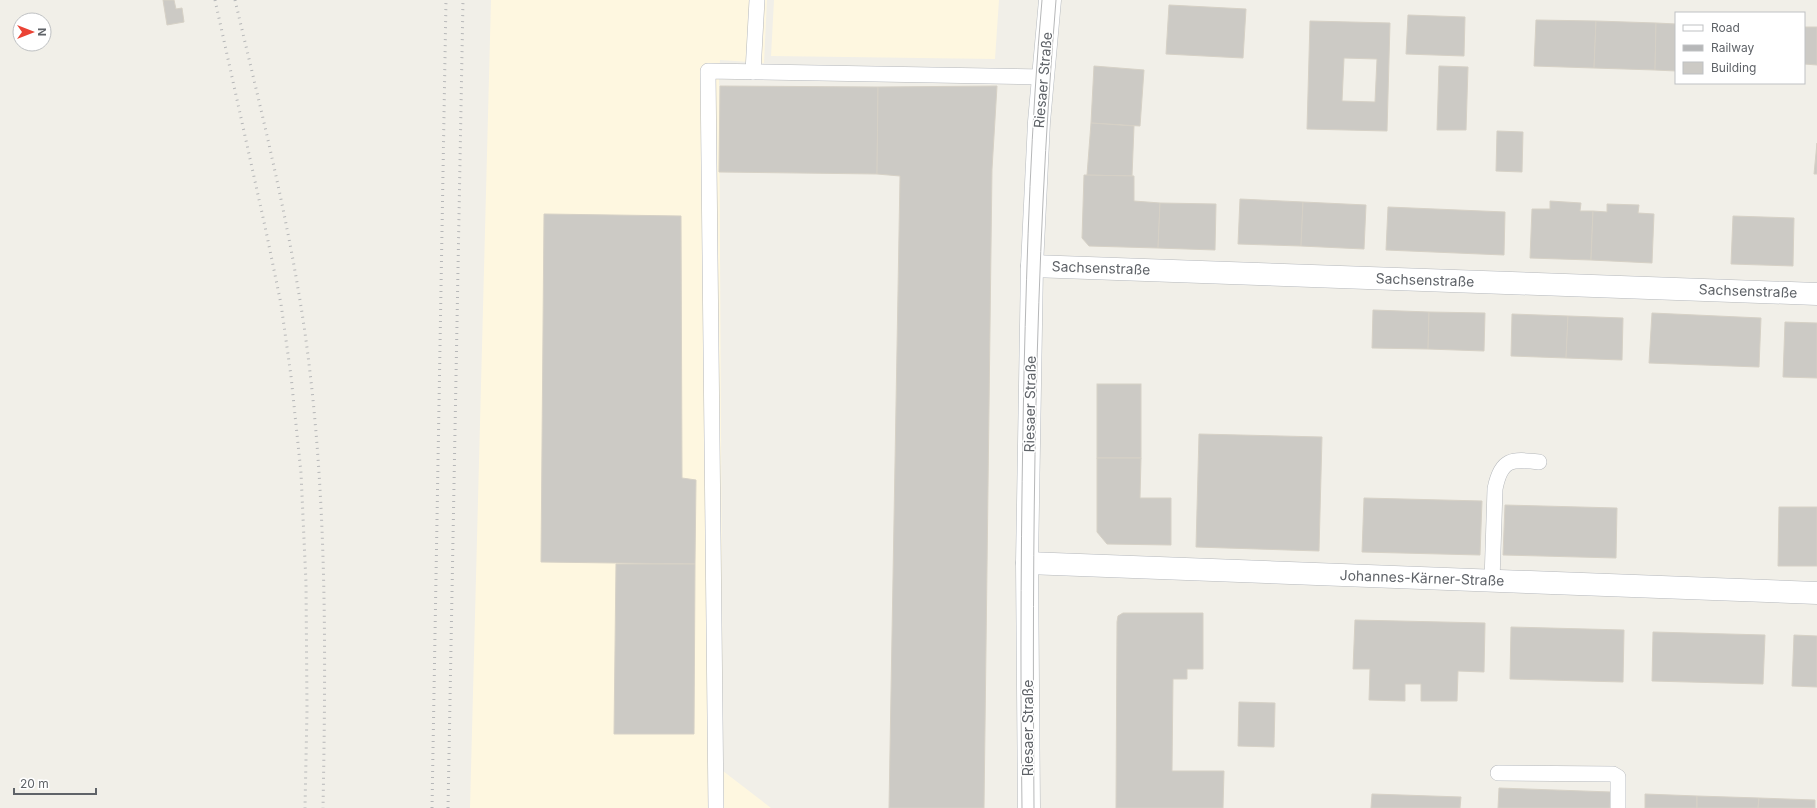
<svg xmlns="http://www.w3.org/2000/svg" width="1817" height="808" viewBox="0 0 1817 808" font-family="Inter,sans-serif">
	<style>
		.commercial { fill: #fef7e0 }
		.building { fill: #cccac5; stroke: #d6d1c6; fill-rule: evenodd }
		.lines { fill: none; stroke-linecap: round; stroke-linejoin: round }
		.service-casing { stroke: #b5b8bc; stroke-width: 16 }
		.minor-casing { stroke: #b5b8bc; stroke-width: 23 }
		.secondary-casing { stroke: #b6babf; stroke-width: 23 }
		.service { stroke: #fff; stroke-width: 15 }
		.minor { stroke: #fff; stroke-width: 22 }
		.secondary { stroke: #fff; stroke-width: 22 }
		.tram { stroke: #b6b7b8; stroke-width: 1 }
		.rail { stroke: #b6b7b8; stroke-width: 3; stroke-dasharray: 1 5; stroke-linecap: butt }
		.labels { text-anchor: middle; stroke-width: 3; stroke-linejoin: round; paint-order: stroke }
		.street-label { font-size: 14px; fill: #5f6368; stroke: #fff }
	</style>
	<rect width="100%" height="100%" fill="#f1efe8"/>
	<g class="commercial">
		<path d="M491,0H767L764,63L720,60L719,79L723,771L771,808H470Z"/>
		<path d="M774,0H999L995,59L771,56Z"/>
	</g>
	<g class="building">
		<path d="M163,0H174L176,9L182,8L184,22L167,25Z"/>
		<path d="M1169,5L1246,9L1243,58L1166,54Z"/>
		<path d="M1408,15L1465,17L1464,56L1406,54Z"/>
		<path d="M1536,20L1596,21L1594,68L1534,66Z"/>
		<path d="M1310,21L1390,23L1387,131L1307,129ZM1344,58L1377,59L1375,102L1342,101Z"/>
		<path d="M1596,21L1656,23L1655,70L1594,68Z"/>
		<path d="M1656,23L1676,24V71L1655,70Z"/>
		<path d="M1804,27H1817V65L1804,64Z"/>
		<path d="M1094,66L1144,70L1140,126L1091,123Z"/>
		<path d="M1439,66L1468,67L1466,130H1437Z"/>
		<path d="M720,86L878,87L877,174L719,172Z"/>
		<path d="M997,86L992,169L984,808H889L900,176L877,174L878,87Z"/>
		<path d="M1091,123L1134,126L1132,176L1087,175Z"/>
		<path d="M1497,131L1523,132L1522,172L1496,171Z"/>
		<path d="M1817,143V174H1814Z"/>
		<path d="M1084,175L1134,176V201L1160,203L1158,248L1089,246L1082,238Z"/>
		<path d="M1240,199L1303,202L1301,246L1238,244Z"/>
		<path d="M1550,201L1581,203L1580,211H1593L1591,260L1530,258L1532,209H1550Z"/>
		<path d="M1303,202L1366,205L1364,249L1301,246Z"/>
		<path d="M1160,203L1216,204L1215,250L1158,248Z"/>
		<path d="M1607,204L1639,205L1638,213L1654,214L1652,263L1591,260L1593,211L1607,212Z"/>
		<path d="M1388,207L1505,212L1504,255L1386,250Z"/>
		<path d="M544,214L681,216L682,478L696,480L695,564L541,562Z"/>
		<path d="M1733,216L1794,218L1793,266L1731,264Z"/>
		<path d="M1373,310L1429,312L1428,349L1372,348Z"/>
		<path d="M1429,312L1485,313L1484,351L1428,349Z"/>
		<path d="M1652,313L1761,318L1759,367L1649,363Z"/>
		<path d="M1512,314L1568,316L1566,358L1511,356Z"/>
		<path d="M1568,316L1623,318L1622,360L1566,358Z"/>
		<path d="M1785,322L1817,323V378L1783,377Z"/>
		<rect x="1097" y="384" width="44" height="74"/>
		<path d="M1199,434L1322,437L1319,551L1196,547Z"/>
		<path d="M1097,458H1141L1140,498H1171V545L1107,544L1097,532Z"/>
		<path d="M1364,498L1482,501L1480,555L1362,552Z"/>
		<path d="M1505,505L1617,508L1616,558L1503,555Z"/>
		<path d="M1779,507H1817V566H1778Z"/>
		<path d="M616,564H695L694,734H614Z"/>
		<path d="M1123,613H1203V669H1187V679H1173L1172,771H1224L1223,808H1116L1117,622L1118,616Z"/>
		<path d="M1355,620L1485,623L1484,672L1458,671L1457,701H1421V684H1405V701L1369,700L1370,669H1353Z"/>
		<path d="M1511,627L1624,630L1623,682L1510,679Z"/>
		<path d="M1653,632L1765,635L1763,684L1652,681Z"/>
		<path d="M1794,635L1817,636V687L1792,686Z"/>
		<path d="M1239,702L1275,703L1274,747L1238,746Z"/>
		<path d="M1499,788L1611,792L1610,808H1498Z"/>
		<path d="M1372,794L1461,797L1460,808H1371Z"/>
		<path d="M1645,794L1697,796V808H1645Z"/>
		<path d="M1697,796L1759,798L1758,808H1697Z"/>
		<path d="M1759,798L1815,800V808H1758Z"/>
	</g>
	<g class="lines">
		<defs>
			<g id="service">
				<path d="M753,72L757,0"/>
				<path d="M1492,581L1495,489C1501,458 1512,459 1539,462"/>
				<path d="M1498,773L1613,774L1618,777V808"/>
				<path d="M716,808L708,71L1043,77"/>
			</g>
			<g id="minor">
				<path d="M1032,266L1817,294"/>
				<path d="M1027,563L1817,593"/>
			</g>
			<path id="secondary" d="M1029,808L1027,563L1032,266L1039,122L1050,0"/>
		</defs>
		<use href="#service" class="service-casing"/>
		<use href="#minor" class="minor-casing"/>
		<use href="#secondary" class="secondary-casing"/>
		<use href="#service" class="service"/>
		<use href="#minor" class="minor"/>
		<use href="#secondary" class="secondary"/>
		<g class="tram">
			<path d="M1022,808C1020,663 1021,518 1024,373C1027,249 1031,124 1042,0"/>
			<path d="M1034,808C1032,540 1034,267 1056,0"/>
		</g>
		<g class="rail">
			<path d="M215,0L266,231L281,304L291,376L301,473L306,583L307,710L305,808"/>
			<path d="M235,0C261,110 289,221 305,333C327,491 326,649 323,808"/>
			<path d="M432,808L446,0"/>
			<path d="M448,808L463,0"/>
		</g>
	</g>
	<g class="labels">
		<g class="street-label">
			<text transform="translate(1043 80) rotate(-85)" y="5">Riesaer Straße</text>
			<text transform="translate(1101 268) rotate(2)" y="5">Sachsenstraße</text>
			<text transform="translate(1425 280) rotate(2)" y="5">Sachsenstraße</text>
			<text transform="translate(1748 291) rotate(2)" y="5">Sachsenstraße</text>
			<text transform="translate(1030 404) rotate(-89)" y="5">Riesaer Straße</text>
			<text transform="translate(1422 578) rotate(2)" y="5">Johannes-Kärner-Straße</text>
			<text transform="translate(1028 728) rotate(-90)" y="5">Riesaer Straße</text>
		</g>
	</g>
	<rect x="1675" y="12" width="130" height="72" fill="#ffffff" stroke="#bfc1c3"/>
	<rect x="1683" y="25" width="20" height="6" fill="#ffffff" stroke="#bfc1c3"/>
	<text x="1711" y="32" font-size="12" fill="#5f6368">Road</text>
	<rect x="1683" y="45" width="20" height="6" fill="#b6b7b8" stroke="#bfc1c3"/>
	<text x="1711" y="52" font-size="12" fill="#5f6368">Railway</text>
	<rect x="1683" y="62" width="20" height="12" fill="#cccac5" stroke="#bfc1c3"/>
	<text x="1711" y="72" font-size="12" fill="#5f6368">Building</text>
	<g transform="translate(32 32) rotate(90)"><circle r="19" fill="#ffffff" stroke="#bfc1c3"/>
	<path d="M0-3L7 15L0 10L-7 15Z" fill="#ea4335"/>
	<text y="-6" font-size="11" font-weight="bold" text-anchor="middle" fill="#5f6368">N</text>
	</g>
	<path d="M14 788v6h82v-6" fill="none" stroke="#5f6368" stroke-width="2"/>
	<text x="20" y="788" font-size="12" fill="#5f6368" stroke="#ffffff" stroke-width="3" paint-order="stroke">20 m</text>
</svg>
